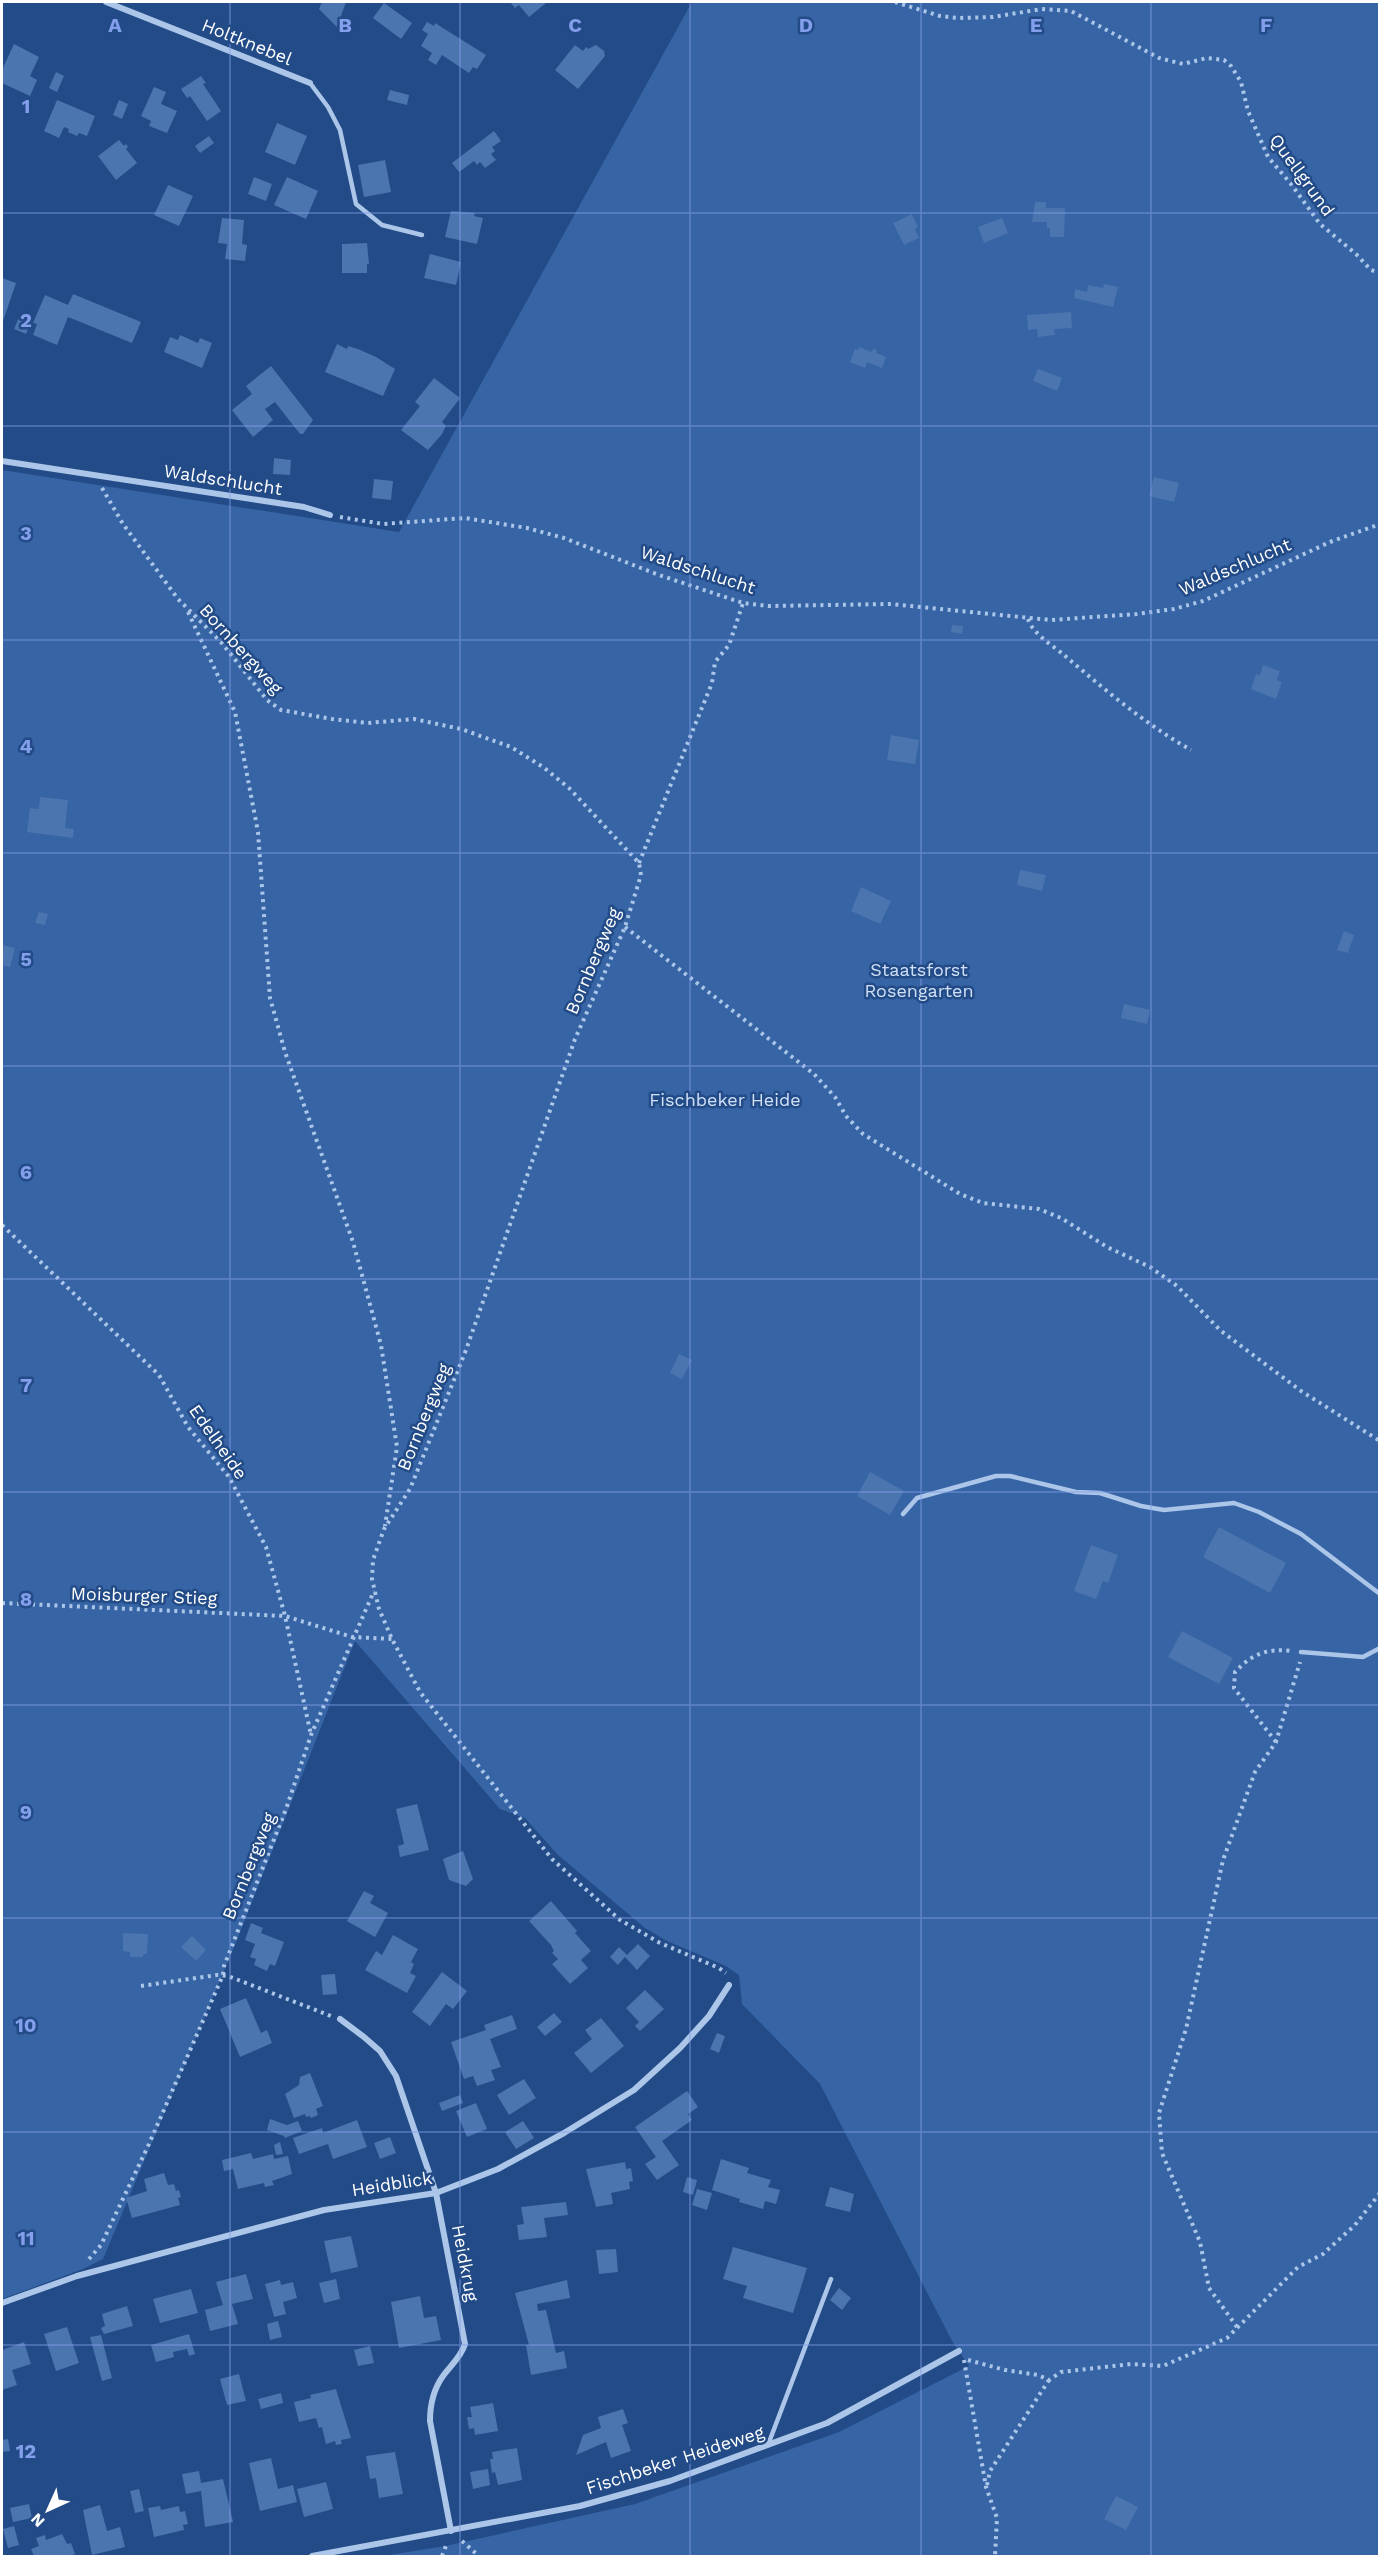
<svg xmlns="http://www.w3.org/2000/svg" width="1381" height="2558" viewBox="0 0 1381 2558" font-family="'Work Sans',sans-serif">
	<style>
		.green { fill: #3664a4 }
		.building { fill: #4b75af }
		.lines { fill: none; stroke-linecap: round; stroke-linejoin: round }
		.path { stroke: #acc6e9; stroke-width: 4; stroke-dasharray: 3 4.5; stroke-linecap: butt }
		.service { stroke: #acc6e9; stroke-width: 4.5 }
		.minor { stroke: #acc6e9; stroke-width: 6 }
		.grid { fill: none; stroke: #839eea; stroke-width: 1.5; stroke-opacity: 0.55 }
		.labels { text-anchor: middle; stroke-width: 5; stroke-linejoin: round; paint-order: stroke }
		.street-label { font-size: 18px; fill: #fff; stroke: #224b87 }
		.park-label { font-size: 18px; fill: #d0e1f7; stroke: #224b87 }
		.grid-label { font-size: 20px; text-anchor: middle; font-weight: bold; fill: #839eea; stroke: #224b87; stroke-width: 5; stroke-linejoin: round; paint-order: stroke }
	</style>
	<rect width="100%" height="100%" fill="#224b87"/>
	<path class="green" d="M692,2H1379V2556H383L445,2546L635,2504L839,2432L969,2366L952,2341L820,2084L742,2004L739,1975L726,1966L667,1941L645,1928L558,1855L525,1818L500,1809L355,1641L237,1940L103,2259L83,2269L2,2299V470L399,532Z"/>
	<g class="building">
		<path d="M322,2H346L337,27L319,9Z"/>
		<path d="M510,2H545L546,3L529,17L519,5L515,8Z"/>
		<path d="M384,3L412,23L401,39L373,18Z"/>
		<path d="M427,22L434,26L435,23L486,55L477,69L473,67L469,73L442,55L436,65L428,60L432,53L421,46L428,34L422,30Z"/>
		<path d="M14,44L39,57L30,76L37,80L30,96L2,83V70Z"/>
		<path d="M575,45L583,51L586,47L588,49L596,45L604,51L605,56L578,89L555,70Z"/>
		<path d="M56,72L64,76L57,92L49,88Z"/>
		<path d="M201,76L206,83L203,84L221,111L207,121L190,96L187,98L181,89Z"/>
		<path d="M154,87L166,92L161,104L177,111L167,133L149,126L151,121L141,116Z"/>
		<path d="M390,90L409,95L407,105L387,100Z"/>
		<path d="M57,100L95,116L87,136L79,133L77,136L68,132L69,129L64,127L59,138L44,131Z"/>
		<path d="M119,100L128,104L122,119L113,115Z"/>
		<path d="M277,123L307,136L295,165L265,152Z"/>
		<path d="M494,131L501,141L492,147L495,151L491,154L496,160L485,168L480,162L477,165L474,161L459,172L452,163Z"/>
		<path d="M209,136L214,143L200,153L195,146Z"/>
		<path d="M119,140L124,146L126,144L128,147L126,149L137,163L116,180L98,156Z"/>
		<path d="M385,160L391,192L364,197L358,165Z"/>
		<path d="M254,177L272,184L266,201L248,194Z"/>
		<path d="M287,177L318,191L306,219L274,205Z"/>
		<path d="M168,185L193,196L179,226L154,215Z"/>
		<path d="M1035,202H1046V208H1065L1064,237H1050V228H1047V222H1032Z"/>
		<path d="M451,211L475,213L474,216L483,218L477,244L445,237Z"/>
		<path d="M912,214L918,227L915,229L919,238L904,245L893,223Z"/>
		<path d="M222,218L244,220L242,244L247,245L245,261L225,259L227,244L218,243Z"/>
		<path d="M1002,218L1008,233L984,243L978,227Z"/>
		<path d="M367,243L369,264H367V273H342V244Z"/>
		<path d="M430,254L461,262L456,285L424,278Z"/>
		<path d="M2,278L16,283L2,324Z"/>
		<path d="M1104,284L1118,287L1113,307L1074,298L1075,289L1087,292L1088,285L1103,288Z"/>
		<path d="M73,294L141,322L132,343L68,317L57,345L33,335L37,324L33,323L45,295L68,305Z"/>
		<path d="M1071,312L1072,328L1054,329L1055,335L1038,337L1037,329L1028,330L1027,315Z"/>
		<path d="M21,313L32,318L26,334L14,329Z"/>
		<path d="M180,335L198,343L200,338L212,343L202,368L164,352L170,337L178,340Z"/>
		<path d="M337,344L347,349L348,346L358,349L376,357L395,369L383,396L325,372Z"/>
		<path d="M859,347L871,352L873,349L877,350L876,353L886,357L882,368L867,362L865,368L850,362L855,349L858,350Z"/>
		<path d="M271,366L313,420L303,434H300L275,402L265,409L273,420L253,437L232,410L252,394L246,386Z"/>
		<path d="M1038,369L1062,378L1057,391L1033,381Z"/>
		<path d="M434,378L460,398L442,422L446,426L442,434L428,450L401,430L420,406L415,402Z"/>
		<path d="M274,458L291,460L290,475L273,474Z"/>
		<path d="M1154,477L1179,483L1174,502L1149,496Z"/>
		<path d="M374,479L393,481L391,500L372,498Z"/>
		<path d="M952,625L963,626L962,634L951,632Z"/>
		<path d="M1263,665L1280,671L1277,680L1282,682L1276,699L1251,689L1256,674L1260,675Z"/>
		<path d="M891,735L919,740L915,764L887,760Z"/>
		<path d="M40,797L68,800L65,828L74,829L73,838L27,832L30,808L39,809Z"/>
		<path d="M1020,870L1046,875L1042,891L1017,885Z"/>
		<path d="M861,887L891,901L880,924L851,911Z"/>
		<path d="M39,912L48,914L45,925L35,923Z"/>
		<path d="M1344,931L1354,935L1348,953L1337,950Z"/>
		<path d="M2,945L15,948L10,967L2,965Z"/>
		<path d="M1124,1004L1150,1010L1147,1024L1121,1018Z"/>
		<path d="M679,1354L692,1360L682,1379L670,1373Z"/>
		<path d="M870,1472L904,1491L890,1515L857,1496Z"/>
		<path d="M1219,1527L1286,1563L1270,1593L1203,1557Z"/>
		<path d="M1091,1545L1118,1555L1108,1583L1103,1581L1096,1599L1074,1591Z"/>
		<path d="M1182,1631L1233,1658L1219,1684L1168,1657Z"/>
		<path d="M417,1804L429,1850L400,1857L398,1846L404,1844L396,1809Z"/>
		<path d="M463,1851L473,1879L466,1886L449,1880L443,1859Z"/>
		<path d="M364,1891L374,1896L370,1903L388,1913L375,1937L347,1921Z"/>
		<path d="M551,1901L577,1931L575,1933L591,1951L581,1960L588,1968L570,1984L552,1964L558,1959L552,1953L554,1951L551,1945L529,1921Z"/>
		<path d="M251,1923L263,1928L261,1933L284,1942L275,1966L270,1964L267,1971L254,1965L256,1959L250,1957L255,1944L245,1940Z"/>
		<path d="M123,1933L148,1934L147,1954H143V1957H130V1952L123,1951Z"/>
		<path d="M393,1935L418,1949L411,1962L414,1964L410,1973L416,1976L407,1993L365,1970L376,1951L382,1955Z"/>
		<path d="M192,1936L206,1950L196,1961L181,1947Z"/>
		<path d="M638,1944L650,1956L637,1970L625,1957L618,1965L610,1957L619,1947L627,1955Z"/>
		<path d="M442,1972L467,1991L453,2009L446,2004L430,2026L412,2012Z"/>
		<path d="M335,1974L337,1994L323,1995L321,1975Z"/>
		<path d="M645,1990L664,2009L640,2031L635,2026L639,2022L626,2008Z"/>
		<path d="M246,1998L261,2033L267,2030L272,2043L240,2057L220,2009Z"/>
		<path d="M554,2013L562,2022L545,2036L537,2027Z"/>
		<path d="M512,2015L517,2029L490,2039L501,2067L491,2070L495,2080L477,2086L473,2076L464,2079L451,2042L486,2030L484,2025Z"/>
		<path d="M601,2018L624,2046L591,2073L574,2053L592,2039L585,2030Z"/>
		<path d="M717,2033L725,2036L719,2053L710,2049Z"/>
		<path d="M310,2073L323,2106L316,2109L318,2115L311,2118L310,2116L306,2117L305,2114L294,2118L285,2094L299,2085L300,2077Z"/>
		<path d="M524,2079L536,2098L509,2115L497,2095Z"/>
		<path d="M687,2091L698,2107L688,2114L692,2120L662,2141L679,2165L657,2180L645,2164L656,2157L635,2127Z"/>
		<path d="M460,2095L463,2103L442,2111L439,2103Z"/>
		<path d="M476,2103L487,2129L467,2137L456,2111Z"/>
		<path d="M270,2119L287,2125L298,2121L302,2131L285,2138L284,2136L267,2130Z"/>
		<path d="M357,2120L367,2147L333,2159L328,2144L299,2154L293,2138L322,2128L323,2133Z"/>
		<path d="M523,2121L534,2138L516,2149L505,2132Z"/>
		<path d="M390,2137L396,2153L380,2159L374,2143Z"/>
		<path d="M280,2142L283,2154L276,2155L274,2145Z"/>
		<path d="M251,2153L253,2159L273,2154L274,2159L288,2156L292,2174L272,2181L274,2185L265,2187L264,2183L238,2189L233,2169L224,2171L222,2160Z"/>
		<path d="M721,2159L749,2168L747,2173L771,2180L768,2187L780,2190L776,2204L765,2201L763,2209L739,2202L740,2199L712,2190Z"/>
		<path d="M625,2162L626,2169L631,2168L633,2181L629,2182L630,2189L611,2193L613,2204L596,2207L586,2169Z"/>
		<path d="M164,2173L168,2185L174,2184L176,2191L179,2190L181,2197L178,2198L180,2205L132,2218L126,2198L147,2191L144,2179Z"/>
		<path d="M687,2177L697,2180L693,2195L683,2192Z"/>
		<path d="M830,2187L854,2194L850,2212L825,2206Z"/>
		<path d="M697,2189L712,2193L707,2210L692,2205Z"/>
		<path d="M566,2202L568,2215L544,2218L547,2237L519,2240L517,2225L524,2224L521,2207Z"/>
		<path d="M351,2236L358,2267L331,2273L324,2241Z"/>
		<path d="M733,2247L807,2268L793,2313L743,2298L747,2286L723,2279Z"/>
		<path d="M616,2249L618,2272L599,2274L596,2250Z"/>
		<path d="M246,2274L253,2299L232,2304L238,2324L210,2331L205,2310L223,2305L216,2282Z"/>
		<path d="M336,2279L340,2299L324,2303L319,2283Z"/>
		<path d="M280,2280L281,2285L293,2282L297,2298L283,2302L286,2314L274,2317L265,2284Z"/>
		<path d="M567,2280L570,2298L537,2304L538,2311L546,2310L556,2353L564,2351L567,2368L531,2375L526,2345H529L515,2293Z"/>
		<path d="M839,2288L851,2298L842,2310L830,2300Z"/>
		<path d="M191,2289L198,2313L160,2323L153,2299Z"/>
		<path d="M420,2296L424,2318L436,2316L441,2340L399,2348L391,2302Z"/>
		<path d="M127,2306L133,2326L104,2334L101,2328L105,2326L102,2314Z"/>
		<path d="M278,2321L282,2337L270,2340L267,2324Z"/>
		<path d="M67,2327L79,2363L56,2371L44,2334Z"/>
		<path d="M189,2334L195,2354L189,2356L187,2349L173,2352L174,2357L156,2362L151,2345Z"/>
		<path d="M101,2335L112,2378L102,2381L90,2337Z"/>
		<path d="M24,2342L31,2364L12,2370L17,2385L2,2390V2350Z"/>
		<path d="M370,2346L374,2363L358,2366L354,2350Z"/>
		<path d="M239,2374L246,2401L227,2405L220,2379Z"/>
		<path d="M336,2389L351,2438L341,2440L342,2444L336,2445L335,2441L326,2444L322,2427L319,2428L316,2418L299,2422L294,2402L311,2398L310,2395Z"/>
		<path d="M281,2393L283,2403L261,2409L258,2399Z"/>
		<path d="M493,2403L498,2431L475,2435L474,2428L469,2429L467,2417H472L470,2407Z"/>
		<path d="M623,2409L628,2423L622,2425L631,2451L611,2458L606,2442L576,2455L583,2435L601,2428L598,2417Z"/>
		<path d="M8,2439L10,2451L2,2452V2440Z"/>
		<path d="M517,2448L522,2480L498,2485L495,2472L492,2473L490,2459H493L492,2452Z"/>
		<path d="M395,2452L403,2494L379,2498L376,2478L370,2479L366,2456Z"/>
		<path d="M271,2458L278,2489L293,2485L297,2502L260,2511L249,2463Z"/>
		<path d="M488,2469L490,2485L473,2489L470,2472Z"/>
		<path d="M199,2471L201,2483L223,2479L233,2522L205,2527L201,2491L186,2494L182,2474Z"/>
		<path d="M326,2482L333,2509L304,2517L297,2489Z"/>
		<path d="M139,2489L144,2511L135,2513L130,2491Z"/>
		<path d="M1116,2496L1138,2507L1126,2530L1104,2519Z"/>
		<path d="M29,2504L32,2518L13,2522L10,2508Z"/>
		<path d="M100,2505L107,2531L120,2527L125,2547L92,2555L83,2510Z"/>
		<path d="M160,2506L161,2510L179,2506L180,2512L185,2511L188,2524L183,2525L184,2530L154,2537L148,2508Z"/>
		<path d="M14,2526L19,2545L8,2548L3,2529Z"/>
		<path d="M62,2534L67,2544L71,2543L75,2554L71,2556H34L31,2549L39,2546L36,2538L45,2535L46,2540Z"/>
	</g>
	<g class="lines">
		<g class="path">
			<path d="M895,2L940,16L958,18L993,17L1042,9L1071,11L1159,58L1183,64L1207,58L1224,60L1231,66L1241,82L1248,111L1268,157L1291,184L1320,224L1356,254L1371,270L1380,273"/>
			<path d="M102,488L123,524L178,599L221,642L267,700L281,710L332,719L368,723L414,719L461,729L511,747L543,767L569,788L639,863L641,875L625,927L575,1039L466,1350L410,1489L384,1529L373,1560L372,1579L379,1609L392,1639L420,1692L552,1859L620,1920L660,1943L719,1968L726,1973"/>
			<path d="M340,517L383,524L465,518L527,528L564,538L659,575L743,603L768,606L891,604L1051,620L1137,614L1174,609L1203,601L1330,542L1380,524"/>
			<path d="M188,612L235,712L258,832L270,998L285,1052L353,1242L381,1345L397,1447L385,1526"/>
			<path d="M1028,619C1033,634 1052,645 1064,655C1104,689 1145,724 1191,750"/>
			<path d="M639,863L712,683L715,662L729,645L743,603"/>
			<path d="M625,927L814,1074L835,1097L846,1116L863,1134L960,1194L983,1203L1039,1209L1061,1218L1107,1247L1150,1267L1177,1286L1221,1331L1301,1391L1380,1441"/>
			<path d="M2,1225L159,1375L188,1427L229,1477L266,1547L285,1616L311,1735"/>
			<path d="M2,1603L285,1616L352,1637L392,1639"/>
			<path d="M1276,1742L1234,1688L1235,1672C1252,1654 1267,1648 1292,1651"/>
			<path d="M141,1986L217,1975L228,1976L331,2016"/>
			<path d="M89,2259L101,2245L149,2144L223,1975L224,1966L286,1809L311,1735L374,1591"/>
			<path d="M1237,2327L1209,2288L1200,2242L1162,2153L1159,2113L1186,2029L1223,1860L1255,1772L1276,1742L1300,1662"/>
			<path d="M964,2360L986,2487L997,2518L995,2556"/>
			<path d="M968,2360L1005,2370L1038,2375L1049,2380L1061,2372L1131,2364L1163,2366L1227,2338L1298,2267L1323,2254L1355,2225L1380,2193"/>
			<path d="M987,2485L990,2471L1049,2380"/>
			<path d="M462,2541L479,2556"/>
			<path d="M442,2556L447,2543"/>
		</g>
		<g class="service">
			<path d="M310,83L328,107L340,130L356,204L382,225L422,235"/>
			<path d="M903,1514L917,1498L996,1476H1010L1076,1492L1100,1493L1141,1506L1164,1510L1234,1503L1259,1512L1301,1534L1380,1594"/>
			<path d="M1301,1652L1363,1657L1380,1648"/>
			<path d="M768,2445L831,2279"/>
		</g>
		<g class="minor">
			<path d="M106,2L310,83"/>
			<path d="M2,461L304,507L330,515"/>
			<path d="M340,2019L364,2037L380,2051L396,2076L436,2193L465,2344C461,2357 451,2365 443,2376C433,2390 430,2405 430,2421L451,2531"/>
			<path d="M2,2303L77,2276L324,2210L436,2193L498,2169L564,2133L634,2090L680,2048L709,2016L729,1985"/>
			<path d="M312,2556L580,2506L670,2481L827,2423L959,2351"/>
		</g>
	</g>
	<path class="grid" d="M230,2V2556M460,2V2556M690,2V2556M921,2V2556M1151,2V2556M2,213H1380M2,426H1380M2,640H1380M2,853H1380M2,1066H1380M2,1279H1380M2,1492H1380M2,1705H1380M2,1918H1380M2,2132H1380M2,2345H1380"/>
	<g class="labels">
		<g class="street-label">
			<text transform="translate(247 42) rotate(22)" y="6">Holtknebel</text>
			<text transform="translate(1302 175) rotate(54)" y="6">Quellgrund</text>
			<text transform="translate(223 480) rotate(9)" y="6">Waldschlucht</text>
			<text transform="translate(1235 567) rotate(-23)" y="6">Waldschlucht</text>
			<text transform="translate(698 570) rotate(18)" y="6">Waldschlucht</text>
			<text transform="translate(241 649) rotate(48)" y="6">Bornbergweg</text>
			<text transform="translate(593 961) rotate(-67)" y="6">Bornbergweg</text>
			<text transform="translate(424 1417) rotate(-68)" y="6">Bornbergweg</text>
			<text transform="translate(218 1442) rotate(55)" y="6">Edelheide</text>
			<text transform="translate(144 1596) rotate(2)" y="6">Moisburger Stieg</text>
			<text transform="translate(249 1866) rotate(-68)" y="6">Bornbergweg</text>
			<text transform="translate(392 2184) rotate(-9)" y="6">Heidblick</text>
			<text transform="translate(465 2263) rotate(79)" y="6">Heidkrug</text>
			<text transform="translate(675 2460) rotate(-18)" y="6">Fischbeker Heideweg</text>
		</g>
		<g class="park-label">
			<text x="919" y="976">Staatsforst<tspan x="919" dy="21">Rosengarten</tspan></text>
			<text x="725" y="1106">Fischbeker Heide</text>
		</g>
	</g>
	<g class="grid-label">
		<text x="115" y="32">A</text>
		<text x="345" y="32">B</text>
		<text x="575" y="32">C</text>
		<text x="806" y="32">D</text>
		<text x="1036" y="32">E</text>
		<text x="1266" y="32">F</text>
		<text x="26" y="113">1</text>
		<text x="26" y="327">2</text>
		<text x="26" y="540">3</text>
		<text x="26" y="753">4</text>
		<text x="26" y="966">5</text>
		<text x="26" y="1179">6</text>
		<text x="26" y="1392">7</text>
		<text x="26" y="1606">8</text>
		<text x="26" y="1819">9</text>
		<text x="26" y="2032">10</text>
		<text x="26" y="2245">11</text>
		<text x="26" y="2458">12</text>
	</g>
	<rect width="1381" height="2558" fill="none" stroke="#ffffff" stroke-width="6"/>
	<g transform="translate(48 2510) rotate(225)" stroke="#224b87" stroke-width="4.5" paint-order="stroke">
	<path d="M0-4.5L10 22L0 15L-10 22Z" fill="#ffffff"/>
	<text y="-9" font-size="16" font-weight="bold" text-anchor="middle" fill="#ffffff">N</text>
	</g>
</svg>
